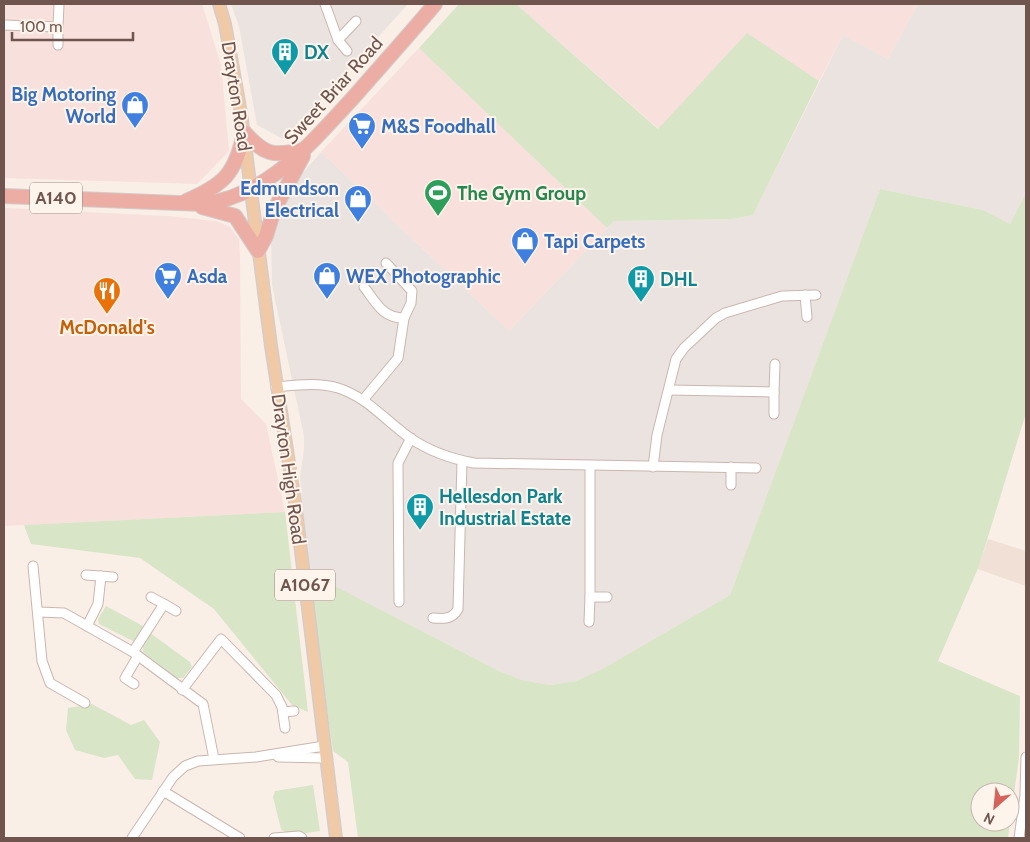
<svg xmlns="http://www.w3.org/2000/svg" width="1030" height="842" viewBox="0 0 1030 842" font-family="Cabin,sans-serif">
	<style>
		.residential { fill: #f0e0d6 }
		.commercial { fill: #f8e0dc }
		.industrial { fill: #eae3e0 }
		.green { fill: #d8e5c7; fill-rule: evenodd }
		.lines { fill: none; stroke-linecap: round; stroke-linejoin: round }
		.minor-casing { stroke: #cab6ae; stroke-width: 11 }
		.major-casing { stroke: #d4ccca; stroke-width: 14 }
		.highway-casing { stroke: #d4ccca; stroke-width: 16 }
		.minor { stroke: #fff; stroke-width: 9 }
		.major { stroke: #f0caa7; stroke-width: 11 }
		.highway { stroke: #ecada5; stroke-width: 14 }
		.labels { text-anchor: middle; stroke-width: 4; stroke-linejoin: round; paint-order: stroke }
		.shield { fill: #fdf4ec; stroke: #9a857d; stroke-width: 1 }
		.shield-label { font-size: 18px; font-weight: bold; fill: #70554e }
		.culture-label { font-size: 19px; font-weight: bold; fill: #0d838f; stroke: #fdf4ec; text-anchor: start }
		.street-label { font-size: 19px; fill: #70554e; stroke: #fdf4ec }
		.shop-label { font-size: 19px; font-weight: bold; fill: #366cbe; stroke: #fdf4ec; text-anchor: start }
		.leisure-label { font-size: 19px; font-weight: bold; fill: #27864d; stroke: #fdf4ec; text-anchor: start }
		.food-label { font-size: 19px; font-weight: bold; fill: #c56008; stroke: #fdf4ec }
	</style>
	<rect width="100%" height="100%" fill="#f9efe7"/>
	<path class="residential" d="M988,539L1026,551V586L978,569Z"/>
	<g class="commercial">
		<path d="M4,4H202L221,65L229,151L197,184L4,178Z"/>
		<path d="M516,4H918L888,59L843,35L819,81L747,34L659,129Z"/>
		<path d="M419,48L607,228L509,331L321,152Z"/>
		<path d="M4,208L168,216L216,221L230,227L239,239L240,259L241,399L266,424L285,512L4,526Z"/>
	</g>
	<g class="industrial">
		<path d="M231,4H408L285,140L257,125L239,26Z"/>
		<path d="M918,4H1026V193L1010,224L983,210L880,189L730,595L604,668L576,681L550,685L522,680L499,671L308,572L300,476L304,450V436L272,285L271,238L276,218L295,182L321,152L509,331L614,221L732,219L753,215L843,35L888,59Z"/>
	</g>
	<g class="green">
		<path d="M459,4H516L658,129L747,33L819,81L753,215L732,219L614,221L607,228L419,48Z"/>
		<path d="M880,189L983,210L1010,224L1026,193V413L979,566L938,661L1020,696L1019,757L1008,838H358L348,762L333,751L308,572L499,671L522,680L550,685L576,681L604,668L730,595ZM980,792H1010V822H980Z"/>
		<path d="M285,512L308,712L292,705L214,609L140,558L31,544L24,525Z"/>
		<path d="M106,606L143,626L135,642L99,624L98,619Z"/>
		<path d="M150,633L190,662L192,667L183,678H177L143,652V644Z"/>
		<path d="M92,704L131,725L144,720L160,742L152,780L135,779L118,755L104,758L75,750L66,730L68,708Z"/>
		<path d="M313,785L320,831C308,832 291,838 281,829L273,797L275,791Z"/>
	</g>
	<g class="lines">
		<defs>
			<g id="minor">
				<path d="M325,4L338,40L347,51"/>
				<path d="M4,25L58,27V45"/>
				<path d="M58,27L59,4"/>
				<path d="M338,40L356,21"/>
				<path d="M364,287C376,302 382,318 404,318"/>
				<path d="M805,295L807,317"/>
				<path d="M276,387C297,385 318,382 338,388C367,397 386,421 410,438C429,451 452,459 474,463L756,468"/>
				<path d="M669,390L774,392L775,364"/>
				<path d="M363,400L398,358L404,318L411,303L412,291L386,263"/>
				<path d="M774,414V392"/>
				<path d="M590,466V597H607"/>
				<path d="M653,467L657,435L676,359L684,348L716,318L725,313L782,296L816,295"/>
				<path d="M731,485V467"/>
				<path d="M33,566L42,661L50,683L85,703"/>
				<path d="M86,575L113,577"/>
				<path d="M399,602L398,463L411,438"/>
				<path d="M164,604L176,611"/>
				<path d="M39,612L64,613L133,652L203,704L214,759"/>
				<path d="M433,618C444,619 453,619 458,609L462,461"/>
				<path d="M589,622L590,597"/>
				<path d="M87,626L98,604L101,576"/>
				<path d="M133,652L164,604L151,597"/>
				<path d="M134,684L125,678L138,656"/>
				<path d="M182,690L221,639L276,695L282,707L285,728"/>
				<path d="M283,712L294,711"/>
				<path d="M278,757L325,758"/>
				<path d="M163,791L240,838"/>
				<path d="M132,838L173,777L185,766L198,761L256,757L324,746"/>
				<path d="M274,838L299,836L302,838"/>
				<path d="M1019,838L1025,795L1026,757"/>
			</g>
			<path id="major" d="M219,4L225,24L241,113L271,346L295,502L336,838"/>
			<g id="highway">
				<path d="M244,132C266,156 272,156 304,150"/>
				<path d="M4,196L203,204C268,196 310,144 352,99C380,67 408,36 435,4"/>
				<path d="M186,201C224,185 236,173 244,132"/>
				<path d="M202,207L235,216L258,251L266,236L274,210L303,156"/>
			</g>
		</defs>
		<use href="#minor" class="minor-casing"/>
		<use href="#major" class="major-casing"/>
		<use href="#highway" class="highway-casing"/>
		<use href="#minor" class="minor"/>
		<use href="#major" class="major"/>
		<use href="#highway" class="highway"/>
	</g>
	<defs>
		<symbol id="building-pin" viewBox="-11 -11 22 30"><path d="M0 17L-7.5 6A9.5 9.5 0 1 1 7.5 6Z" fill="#0f9aa8" stroke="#fdf4ec"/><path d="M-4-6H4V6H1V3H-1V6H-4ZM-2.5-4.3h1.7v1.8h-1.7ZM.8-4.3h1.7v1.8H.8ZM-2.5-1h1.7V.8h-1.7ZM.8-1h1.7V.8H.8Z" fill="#fff"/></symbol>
		<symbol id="shop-pin" viewBox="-11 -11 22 30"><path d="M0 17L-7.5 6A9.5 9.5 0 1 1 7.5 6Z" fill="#3f7fe0" stroke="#fdf4ec"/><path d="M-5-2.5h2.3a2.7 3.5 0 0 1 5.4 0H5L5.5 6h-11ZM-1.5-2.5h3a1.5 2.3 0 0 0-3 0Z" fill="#fff"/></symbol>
		<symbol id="supermarket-pin" viewBox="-11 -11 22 30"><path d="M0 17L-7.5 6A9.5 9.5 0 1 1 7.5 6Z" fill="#3f7fe0" stroke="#fdf4ec"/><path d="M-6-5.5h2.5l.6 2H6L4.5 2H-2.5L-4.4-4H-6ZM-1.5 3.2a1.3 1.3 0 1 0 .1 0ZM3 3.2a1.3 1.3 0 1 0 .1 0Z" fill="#fff"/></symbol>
		<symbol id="stadium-pin" viewBox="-11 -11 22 30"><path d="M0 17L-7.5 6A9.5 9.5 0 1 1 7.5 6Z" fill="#2e9e5b" stroke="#fdf4ec"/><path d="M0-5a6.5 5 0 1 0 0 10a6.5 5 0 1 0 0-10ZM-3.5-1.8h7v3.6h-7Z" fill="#fff"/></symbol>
		<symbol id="restaurant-pin" viewBox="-11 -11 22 30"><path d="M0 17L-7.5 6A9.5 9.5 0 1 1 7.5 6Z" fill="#e8710a" stroke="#fdf4ec"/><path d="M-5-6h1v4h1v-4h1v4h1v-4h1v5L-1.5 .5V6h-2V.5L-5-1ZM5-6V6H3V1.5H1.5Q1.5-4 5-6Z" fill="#fff"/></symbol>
	</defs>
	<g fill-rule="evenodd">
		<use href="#building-pin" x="269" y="36" width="32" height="43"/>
		<use href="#shop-pin" x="119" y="89" width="32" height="43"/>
		<use href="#supermarket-pin" x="346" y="110" width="32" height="43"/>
		<use href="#stadium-pin" x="422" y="177" width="32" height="43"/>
		<use href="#shop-pin" x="342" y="183" width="32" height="43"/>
		<use href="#shop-pin" x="509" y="225" width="32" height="43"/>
		<use href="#supermarket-pin" x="152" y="260" width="32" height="43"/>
		<use href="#shop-pin" x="311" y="260" width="32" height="43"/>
		<use href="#building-pin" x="625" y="263" width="32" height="43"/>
		<use href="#restaurant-pin" x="91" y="275" width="32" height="43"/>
		<use href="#building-pin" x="404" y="491" width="32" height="43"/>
	</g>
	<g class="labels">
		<g class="shield">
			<rect x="30" y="182.5" width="52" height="31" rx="4"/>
			<rect x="275" y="569.5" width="60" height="31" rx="4"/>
		</g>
		<g class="shield-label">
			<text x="56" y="204">A140</text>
			<text x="305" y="591">A1067</text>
		</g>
		<g class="culture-label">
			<text x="304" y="59">DX</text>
			<text x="660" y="286">DHL</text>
			<text x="439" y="503">Hellesdon Park<tspan x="439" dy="22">Industrial Estate</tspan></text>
		</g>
		<g class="street-label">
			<text transform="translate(333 90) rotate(-48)" y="7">Sweet Briar Road</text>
			<text transform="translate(237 96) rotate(81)" y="7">Drayton Road</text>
			<text transform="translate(289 469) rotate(82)" y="7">Drayton High Road</text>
		</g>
		<g class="shop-label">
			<text x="116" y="101" text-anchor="end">Big Motoring<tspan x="116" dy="22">World</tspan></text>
			<text x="381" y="133">M&amp;S Foodhall</text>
			<text x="339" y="195" text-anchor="end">Edmundson<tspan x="339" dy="22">Electrical</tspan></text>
			<text x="544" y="248">Tapi Carpets</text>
			<text x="187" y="283">Asda</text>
			<text x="346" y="283">WEX Photographic</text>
		</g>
		<g class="leisure-label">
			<text x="457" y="200">The Gym Group</text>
		</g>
		<g class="food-label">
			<text x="107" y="334">McDonald's</text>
		</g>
	</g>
	<rect width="1030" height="842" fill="none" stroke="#70554e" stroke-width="10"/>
	<g transform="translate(995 807) rotate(207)"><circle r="24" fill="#fdf4ec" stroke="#c5b4ad"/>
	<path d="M0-4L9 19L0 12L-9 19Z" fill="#d4635b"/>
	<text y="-8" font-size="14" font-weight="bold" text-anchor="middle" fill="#70554e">N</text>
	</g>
	<path d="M12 32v8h121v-8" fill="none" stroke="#70554e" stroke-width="2.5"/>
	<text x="20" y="32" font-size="15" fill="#70554e" stroke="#fdf4ec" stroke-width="4" paint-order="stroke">100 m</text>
</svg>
